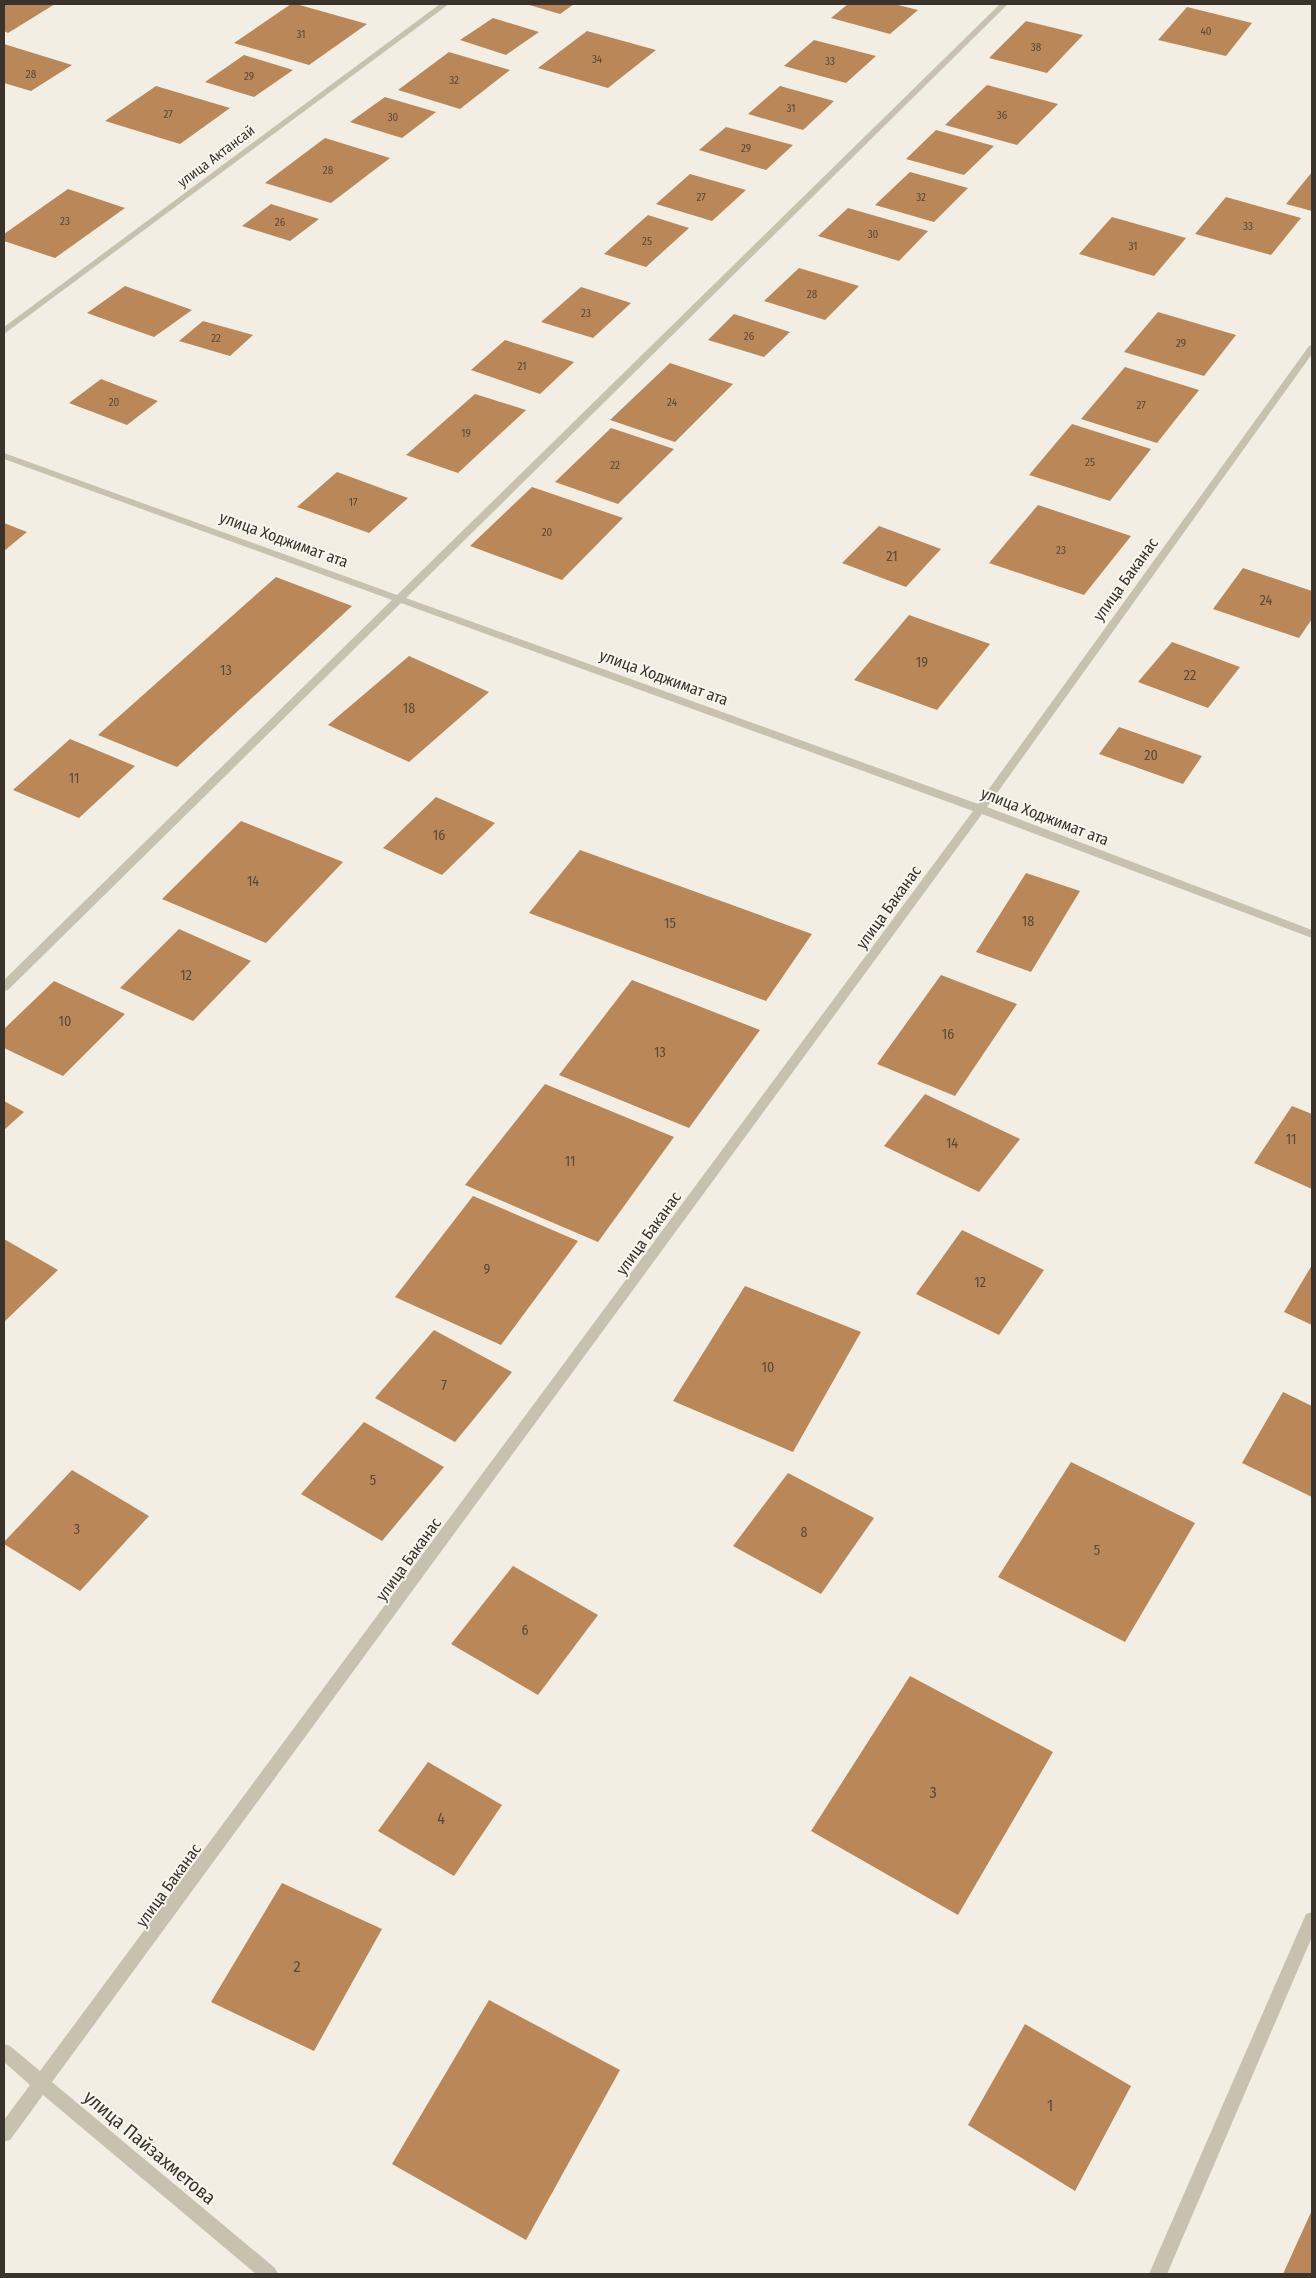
<svg xmlns="http://www.w3.org/2000/svg" width="1316" height="2278" viewBox="0 0 1316 2278" font-family="'Fira Sans Condensed',sans-serif">
	<style>
		.building { fill: #ba8858 }
		.lines { fill: none; stroke-linecap: round; stroke-linejoin: round }
		.minor { fill: #c9c1af; fill-rule: evenodd }
		.labels { text-anchor: middle; stroke-width: 4; stroke-linejoin: round; paint-order: stroke }
		.far-number-label { font-size: 11px; fill: #594837 }
		.far-street-label { font-size: 14px; fill: #39332c; stroke: #f9f7ef }
		.number-label { font-size: 14px; fill: #594837 }
		.street-label { font-size: 16px; fill: #39332c; stroke: #f9f7ef }
		.near-number-label { font-size: 16px; fill: #594837 }
		.near-street-label { font-size: 19px; fill: #39332c; stroke: #f9f7ef }
	</style>
	<rect width="100%" height="100%" fill="#f2eee3"/>
	<g class="building">
		<path d="M4,4H55L8,33L4,31Z"/>
		<path d="M291,4H296L367,24L309,65L234,43Z"/>
		<path d="M526,4H574L560,14Z"/>
		<path d="M848,4H894L918,10L890,34L831,18Z"/>
		<path d="M1187,7L1252,23L1226,56L1158,40Z"/>
		<path d="M493,18L539,32L506,55L460,40Z"/>
		<path d="M1026,21L1083,35L1047,73L989,58Z"/>
		<path d="M587,31L656,50L608,88L538,68Z"/>
		<path d="M814,40L876,56L846,83L784,66Z"/>
		<path d="M4,44L72,65L31,91L4,83Z"/>
		<path d="M449,52L510,70L460,109L398,90Z"/>
		<path d="M244,55L293,70L254,97L205,82Z"/>
		<path d="M987,85L1058,104L1017,145L945,125Z"/>
		<path d="M156,86L230,108L180,144L105,121Z"/>
		<path d="M780,86L834,101L803,130L748,114Z"/>
		<path d="M385,97L436,112L402,138L350,122Z"/>
		<path d="M726,127L793,145L766,170L699,150Z"/>
		<path d="M936,130L994,146L964,175L906,159Z"/>
		<path d="M325,138L390,158L331,203L265,183Z"/>
		<path d="M910,172L968,188L934,222L875,205Z"/>
		<path d="M1312,172V211L1286,204Z"/>
		<path d="M690,174L746,190L712,221L656,204Z"/>
		<path d="M68,189L125,208L55,258L4,241V234Z"/>
		<path d="M1226,197L1301,218L1271,255L1195,234Z"/>
		<path d="M271,204L319,219L290,241L242,226Z"/>
		<path d="M848,208L928,231L899,261L818,236Z"/>
		<path d="M648,215L689,228L646,267L604,254Z"/>
		<path d="M1112,217L1186,238L1154,276L1079,254Z"/>
		<path d="M799,268L859,286L825,320L764,301Z"/>
		<path d="M125,286L192,310L154,337L87,313Z"/>
		<path d="M581,287L631,303L593,338L541,322Z"/>
		<path d="M1158,312L1236,335L1204,376L1124,352Z"/>
		<path d="M734,314L790,332L764,357L708,340Z"/>
		<path d="M203,321L253,335L230,356L179,341Z"/>
		<path d="M505,340L574,362L540,394L471,370Z"/>
		<path d="M670,363L733,384L675,442L610,420Z"/>
		<path d="M1125,367L1199,390L1157,443L1081,419Z"/>
		<path d="M101,379L158,401L127,425L69,403Z"/>
		<path d="M475,394L526,410L458,473L406,455Z"/>
		<path d="M1072,424L1151,449L1110,501L1029,475Z"/>
		<path d="M611,428L674,449L618,504L555,482Z"/>
		<path d="M337,472L408,498L369,533L297,507Z"/>
		<path d="M532,487L623,518L562,580L470,546Z"/>
		<path d="M1038,505L1131,536L1084,595L989,563Z"/>
		<path d="M4,523L27,532L4,551Z"/>
		<path d="M879,526L941,549L906,587L842,563Z"/>
		<path d="M1243,568L1312,591V619L1299,638L1213,609Z"/>
		<path d="M276,577L352,606L177,767L98,735Z"/>
		<path d="M909,615L990,644L937,710L854,680Z"/>
		<path d="M1172,642L1240,667L1208,708L1138,682Z"/>
		<path d="M409,656L489,692L409,762L328,725Z"/>
		<path d="M1119,727L1202,756L1183,784L1099,754Z"/>
		<path d="M70,739L135,766L79,818L13,790Z"/>
		<path d="M436,797L495,823L442,875L383,848Z"/>
		<path d="M241,821L343,862L266,943L162,899Z"/>
		<path d="M580,850L812,934L766,1001L529,913Z"/>
		<path d="M1026,873L1080,891L1031,972L976,952Z"/>
		<path d="M179,929L251,961L193,1021L120,988Z"/>
		<path d="M941,975L1017,1004L955,1096L877,1064Z"/>
		<path d="M632,980L760,1030L689,1128L559,1075Z"/>
		<path d="M54,981L125,1014L63,1076L4,1048V1029Z"/>
		<path d="M545,1084L674,1137L598,1242L465,1185Z"/>
		<path d="M925,1094L1020,1139L979,1192L884,1146Z"/>
		<path d="M4,1101L24,1112L4,1130Z"/>
		<path d="M1292,1106L1312,1114V1189L1254,1163Z"/>
		<path d="M473,1196L578,1241L501,1345L395,1297Z"/>
		<path d="M962,1230L1044,1270L999,1335L916,1294Z"/>
		<path d="M4,1239L58,1270L4,1322Z"/>
		<path d="M1312,1265V1325L1284,1312Z"/>
		<path d="M745,1286L861,1332L793,1452L673,1401Z"/>
		<path d="M434,1330L512,1372L455,1442L375,1398Z"/>
		<path d="M1283,1392L1312,1406V1497L1242,1463Z"/>
		<path d="M364,1422L444,1467L382,1541L301,1494Z"/>
		<path d="M1071,1462L1195,1523L1125,1642L998,1577Z"/>
		<path d="M72,1470L149,1516L80,1591L4,1544V1542Z"/>
		<path d="M788,1473L874,1518L821,1594L733,1546Z"/>
		<path d="M513,1566L598,1615L538,1695L451,1644Z"/>
		<path d="M910,1676L1053,1752L958,1915L811,1831Z"/>
		<path d="M428,1762L502,1805L454,1876L378,1831Z"/>
		<path d="M282,1883L382,1929L314,2051L211,2002Z"/>
		<path d="M489,2000L620,2070L526,2240L392,2164Z"/>
		<path d="M1025,2024L1131,2086L1075,2191L968,2125Z"/>
		<path d="M1312,2210V2274H1283Z"/>
	</g>
	<g class="lines">
		<g class="minor">
			<path d="M440,4H449L4,334V327Z"/>
			<path d="M1000,4H1008L406,598L978,804L1309,346L1312,345V354L987,807L1312,930V938L982,814L52,2082L275,2268L278,2274H256L43,2095L10,2140L4,2142V2120L30,2085L4,2062V2044L10,2046L40,2071L973,811L401,603L8,990L4,991V980L392,600L4,459V453L397,595Z"/>
			<path d="M1312,1912V1937L1167,2274H1149L1306,1914Z"/>
		</g>
	</g>
	<g class="labels">
		<g class="far-number-label">
			<text x="1206" y="35">40</text>
			<text x="301" y="38">31</text>
			<text x="1036" y="51">38</text>
			<text x="597" y="63">34</text>
			<text x="830" y="65">33</text>
			<text x="31" y="78">28</text>
			<text x="249" y="80">29</text>
			<text x="454" y="84">32</text>
			<text x="791" y="112">31</text>
			<text x="168" y="118">27</text>
			<text x="1002" y="119">36</text>
			<text x="393" y="121">30</text>
			<text x="746" y="152">29</text>
			<text x="328" y="174">28</text>
			<text x="701" y="201">27</text>
			<text x="921" y="201">32</text>
			<text x="65" y="225">23</text>
			<text x="280" y="226">26</text>
			<text x="1248" y="230">33</text>
			<text x="873" y="238">30</text>
			<text x="647" y="245">25</text>
			<text x="1133" y="250">31</text>
			<text x="812" y="298">28</text>
			<text x="586" y="317">23</text>
			<text x="749" y="340">26</text>
			<text x="216" y="342">22</text>
			<text x="1181" y="347">29</text>
			<text x="522" y="370">21</text>
			<text x="114" y="406">20</text>
			<text x="672" y="406">24</text>
			<text x="1141" y="409">27</text>
			<text x="466" y="437">19</text>
			<text x="1090" y="466">25</text>
			<text x="615" y="469">22</text>
			<text x="353" y="506">17</text>
			<text x="547" y="536">20</text>
			<text x="1061" y="554">23</text>
		</g>
		<g class="far-street-label">
			<text transform="translate(216 156) rotate(-37)" y="5">улица Актансай</text>
		</g>
		<g class="number-label">
			<text x="892" y="561">21</text>
			<text x="1266" y="605">24</text>
			<text x="922" y="667">19</text>
			<text x="226" y="675">13</text>
			<text x="1190" y="680">22</text>
			<text x="409" y="713">18</text>
			<text x="1151" y="760">20</text>
			<text x="74" y="783">11</text>
			<text x="439" y="840">16</text>
			<text x="253" y="886">14</text>
			<text x="1028" y="926">18</text>
			<text x="670" y="928">15</text>
			<text x="186" y="980">12</text>
			<text x="65" y="1026">10</text>
			<text x="948" y="1039">16</text>
			<text x="660" y="1057">13</text>
			<text x="1291" y="1144">11</text>
			<text x="952" y="1148">14</text>
			<text x="570" y="1166">11</text>
			<text x="487" y="1274">9</text>
			<text x="980" y="1287">12</text>
			<text x="768" y="1372">10</text>
			<text x="444" y="1390">7</text>
			<text x="373" y="1485">5</text>
			<text x="77" y="1534">3</text>
			<text x="804" y="1537">8</text>
			<text x="1097" y="1555">5</text>
			<text x="525" y="1635">6</text>
		</g>
		<g class="street-label">
			<text transform="translate(284 539) rotate(20)" y="6">улица Ходжимат ата</text>
			<text transform="translate(1125 579) rotate(-54)" y="6">улица Баканас</text>
			<text transform="translate(664 677) rotate(20)" y="6">улица Ходжимат ата</text>
			<text transform="translate(1045 816) rotate(21)" y="6">улица Ходжимат ата</text>
			<text transform="translate(888 907) rotate(-54)" y="6">улица Баканас</text>
			<text transform="translate(648 1233) rotate(-54)" y="6">улица Баканас</text>
			<text transform="translate(408 1559) rotate(-54)" y="6">улица Баканас</text>
			<text transform="translate(168 1885) rotate(-54)" y="6">улица Баканас</text>
		</g>
		<g class="near-number-label">
			<text x="933" y="1798">3</text>
			<text x="441" y="1824">4</text>
			<text x="297" y="1972">2</text>
			<text x="1050" y="2111">1</text>
		</g>
		<g class="near-street-label">
			<text transform="translate(150 2147) rotate(40)" y="7">улица Пайзахметова</text>
		</g>
	</g>
	<rect width="1316" height="2278" fill="none" stroke="#39332c" stroke-width="10"/>
</svg>
